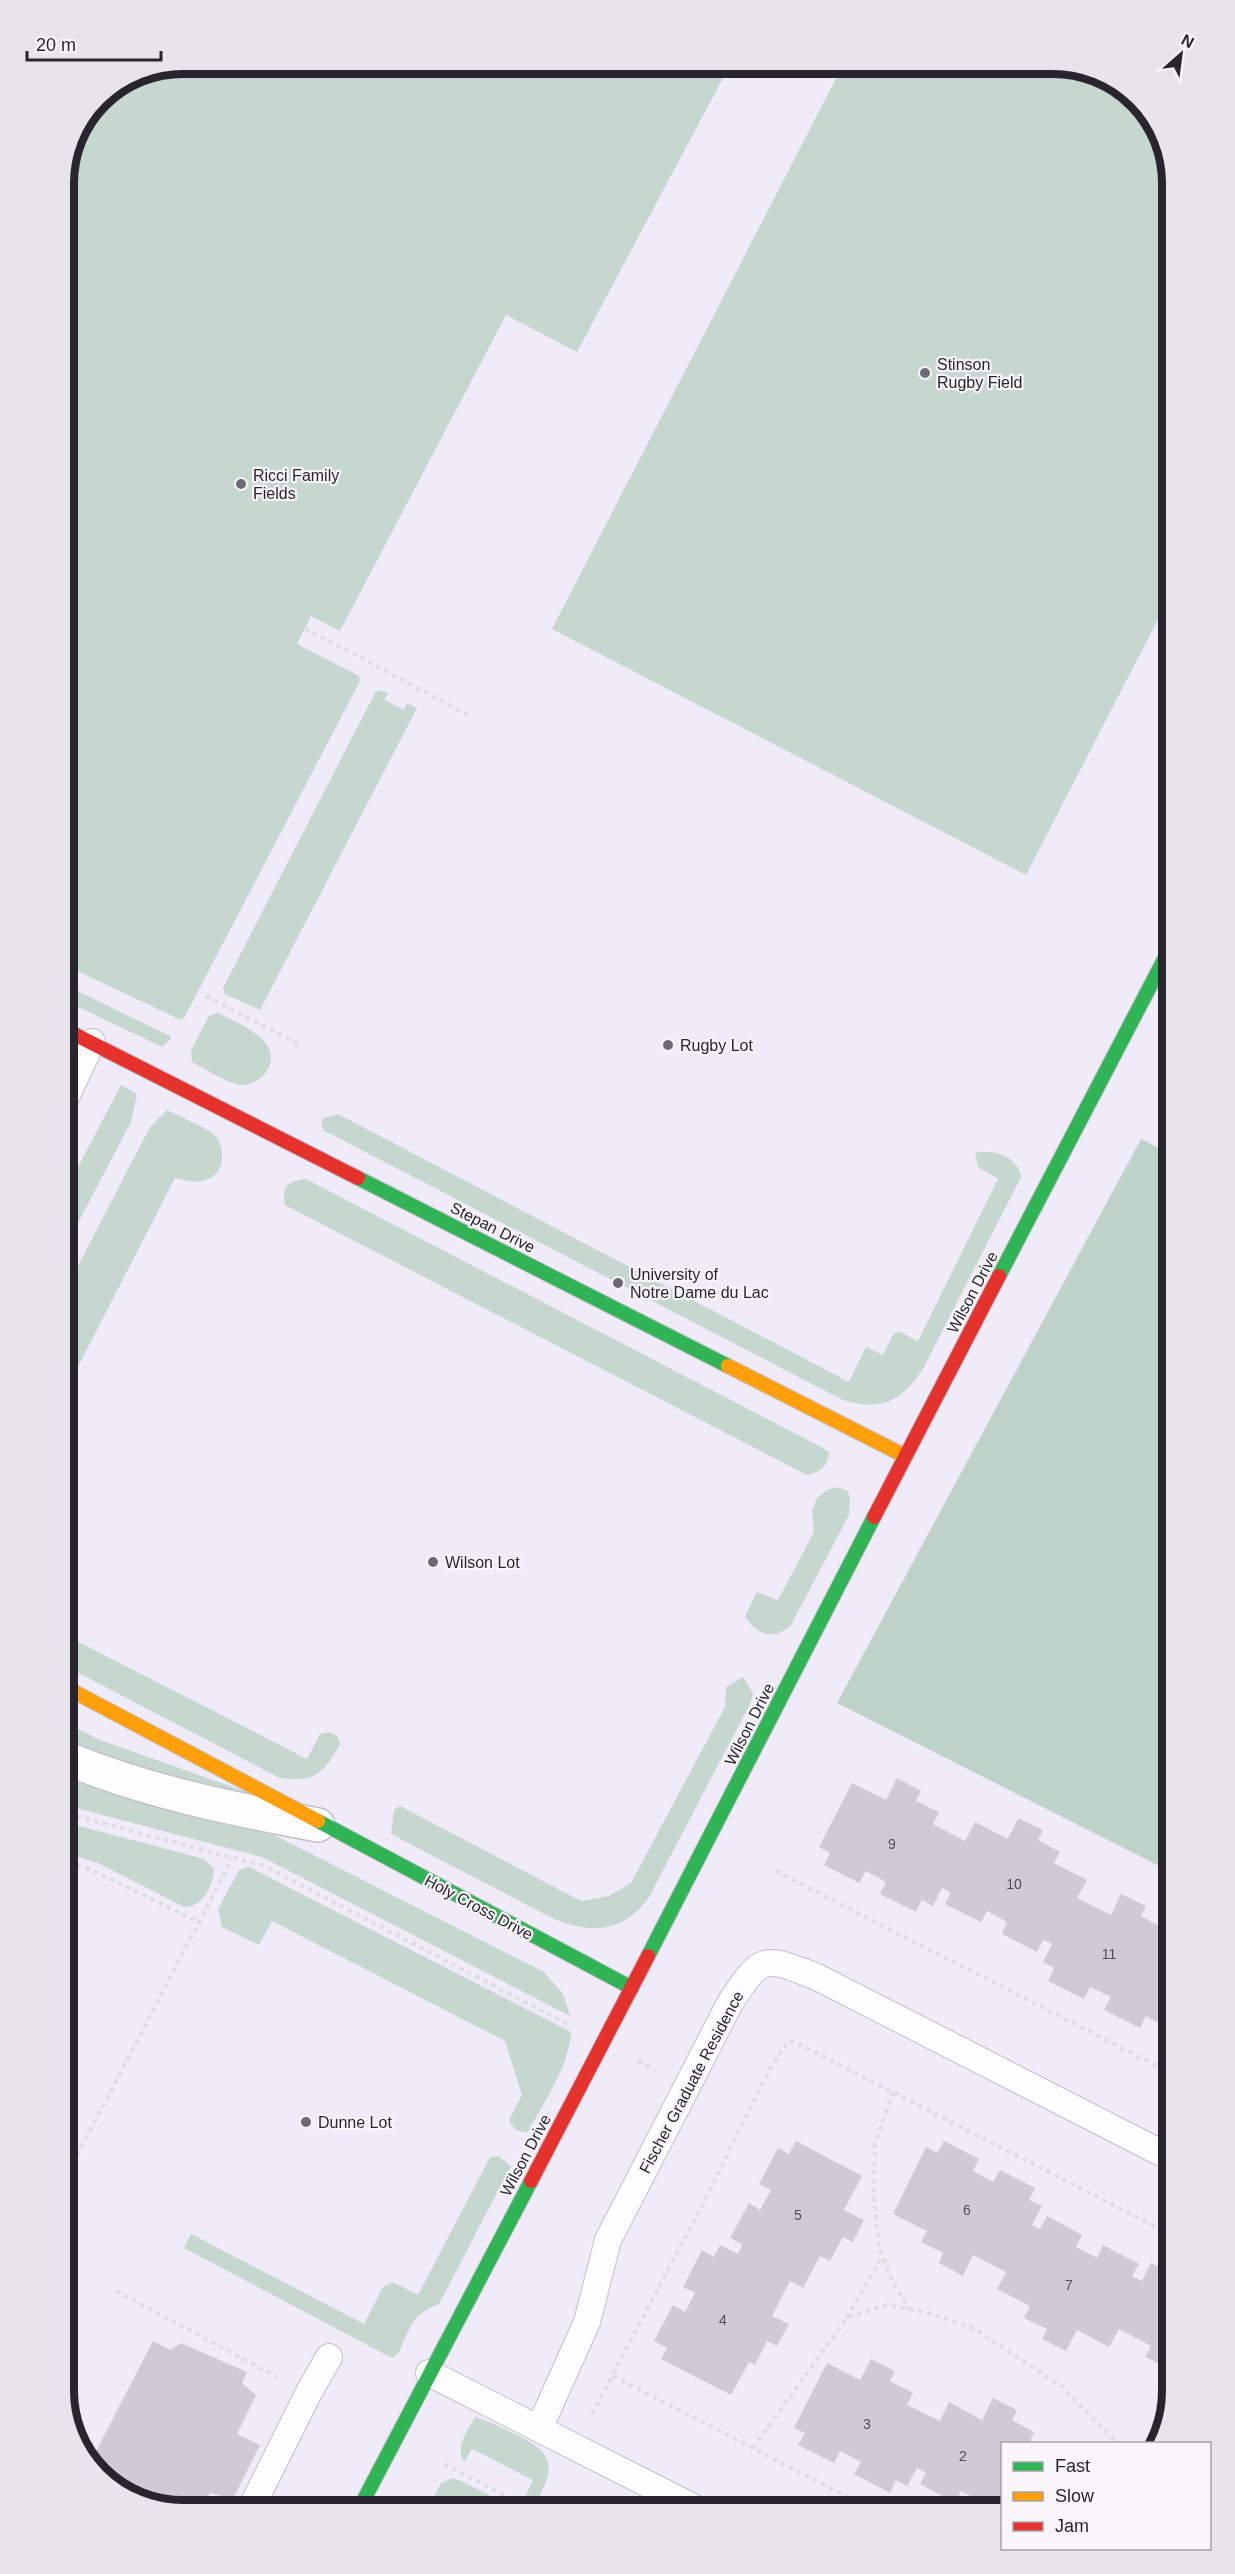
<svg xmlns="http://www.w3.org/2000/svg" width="1235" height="2574" viewBox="0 0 1235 2574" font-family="Helvetica,sans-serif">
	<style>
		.green { fill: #c6d7d0 }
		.forest { fill: #bfd2ca }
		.building { fill: #cfcbd6 }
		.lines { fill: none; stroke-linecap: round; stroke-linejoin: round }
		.lane-casing { stroke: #c3c0ca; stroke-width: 28 }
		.street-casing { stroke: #c3c0ca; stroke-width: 36 }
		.fast-casing { stroke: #c3c0ca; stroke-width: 16 }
		.slow-casing { stroke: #c3c0ca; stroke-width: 16 }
		.jam-casing { stroke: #c3c0ca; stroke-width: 16 }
		.path { stroke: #e0dee2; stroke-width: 4; stroke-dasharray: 4.5 4.5; stroke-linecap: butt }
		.lane { stroke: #fdfcfe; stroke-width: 26 }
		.street { stroke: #fdfcfe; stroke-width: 33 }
		.fast { stroke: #30b455; stroke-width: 14 }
		.slow { stroke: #ff9f0a; stroke-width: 14 }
		.jam { stroke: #e5322d; stroke-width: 14 }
		.poi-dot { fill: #6e6a75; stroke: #f8f6fb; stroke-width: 2 }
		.labels { text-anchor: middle; stroke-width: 4.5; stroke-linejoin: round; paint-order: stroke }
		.number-label { font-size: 14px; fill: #524e58 }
		.poi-label { font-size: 16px; fill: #28252e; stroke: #f8f6fb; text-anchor: start }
		.street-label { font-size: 16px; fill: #28252e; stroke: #f8f6fb }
		.rim { fill: none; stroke: #28252e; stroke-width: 8 }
	</style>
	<rect width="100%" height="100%" fill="#efebf9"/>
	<g class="green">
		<path d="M182,63H731L577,352L506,315L340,631L311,616L297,644L359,676L360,681L184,1018L181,1020L65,965L63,175L72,136L98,98L137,72Z"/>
		<path d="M844,63H1061L1126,88L1166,144L1167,602L1026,875L552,629Z"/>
		<path d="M379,690L388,693L384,700L404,710L407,703L417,708L260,1010L225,994L223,988L375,693Z"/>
		<path d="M65,985L170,1036L171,1039L162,1047L66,1001Z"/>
		<path d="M218,1013C238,1023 287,1042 266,1072C262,1079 251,1085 243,1085C227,1084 206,1069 192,1062L191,1050L209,1016Z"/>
		<path d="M121,1085L137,1094L131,1122L66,1246V1190Z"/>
		<path d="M167,1110C179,1117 208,1127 216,1137C226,1150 224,1175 206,1180C195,1184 185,1180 175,1178L67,1388L66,1289L150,1127Z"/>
		<path d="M338,1114L849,1382L866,1347L883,1355L894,1333L900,1332L918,1341L998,1179L978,1167L975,1153C993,1149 1017,1155 1021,1177L923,1369C901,1401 882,1412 843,1400L325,1131L321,1126L323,1118Z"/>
		<path d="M306,1179L821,1447L829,1452C828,1467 820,1472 807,1475L285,1205C281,1188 288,1180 306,1179Z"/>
		<path d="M838,1487L848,1491L850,1500L849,1515L791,1625C774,1641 756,1635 745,1616L757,1592L778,1600L814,1532L812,1510L817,1498L827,1490Z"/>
		<path d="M67,1636L307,1759L320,1734L329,1732L337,1736L340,1744C324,1773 315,1783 280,1778L67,1667Z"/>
		<path d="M743,1677L753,1693L751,1702L648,1899C621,1933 592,1934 554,1919L391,1834L394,1810L400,1806L581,1901L609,1896L631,1883L725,1707L726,1687Z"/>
		<path d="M68,1724L100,1740L247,1792L245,1799L92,1755L68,1743Z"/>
		<path d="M68,1778L82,1784L272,1834L544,1972L563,1994L570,2016L262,1857L68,1806Z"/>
		<path d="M68,1823L204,1859L214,1869C213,1886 203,1907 184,1907L98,1863L78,1857L68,1830Z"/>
		<path d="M249,1867L571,2032C569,2067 544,2101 528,2132C517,2132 514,2130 509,2120L522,2095L505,2041L272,1921L259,1945L222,1927L218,1909L239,1870Z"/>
		<path d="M498,2156L511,2166L439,2304C410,2315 411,2328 398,2354L392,2358L184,2248L191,2234L364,2324L383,2287L393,2282L418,2295L490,2157Z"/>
		<path d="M475,2417C489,2421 502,2428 515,2434C551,2452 558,2463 537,2500L526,2495L533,2480L472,2449L464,2462C454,2448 468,2430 475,2417Z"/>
		<path d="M453,2478L461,2481L515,2508L428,2509L441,2483Z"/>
	</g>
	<path class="forest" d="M1141,1139L1168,1153L1171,1872L837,1703Z"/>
	<g class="building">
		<path d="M897,1778L921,1791L916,1801L939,1812L933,1824L965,1841L975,1822L1008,1839L1018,1818L1043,1830L1038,1840L1060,1852L1054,1863L1087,1880L1077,1898L1111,1915L1121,1894L1146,1906L1141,1916L1163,1928L1158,1939L1171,1946V1995L1157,2022L1146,2016L1140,2028L1104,2010L1111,1997L1090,1987L1084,1999L1048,1981L1054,1968L1043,1962L1052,1944L1043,1940L1037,1952L1002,1934L1007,1922L987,1911L981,1922L945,1904L951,1893L942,1888L933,1906L922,1900L916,1912L880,1894L886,1882L866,1871L859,1883L824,1865L830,1853L819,1847L852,1783L886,1800Z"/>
		<path d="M796,2141L862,2176L844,2210L864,2220L853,2242L843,2237L830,2261L820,2256L803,2288L790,2281L772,2316L789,2324L777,2346L767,2341L755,2365L749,2362L731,2395L661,2359L667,2348L654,2341L673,2305L685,2312L695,2293L683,2287L702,2250L714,2257L720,2245L738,2254L742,2244L730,2238L749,2203L760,2210L771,2190L759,2184L778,2148L789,2154Z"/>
		<path d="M944,2141L979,2159L973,2171L993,2182L1000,2170L1035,2188L1029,2200L1042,2206L1032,2225L1040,2229L1047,2216L1082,2235L1076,2247L1097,2258L1103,2245L1139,2264L1132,2276L1142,2281L1151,2263L1162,2268L1169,2256L1172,2257V2383L1163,2379L1168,2368L1145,2357L1151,2346L1119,2329L1109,2347L1077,2330L1066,2351L1042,2339L1047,2329L1024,2318L1030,2306L997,2289L1006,2272L973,2255L963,2276L939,2263L943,2253L921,2242L927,2231L893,2214L926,2147L937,2153Z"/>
		<path d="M153,2341L170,2350L181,2343L247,2372L242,2383L256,2395L237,2434L260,2445L233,2499L210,2493L201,2511H174L109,2486L91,2461Z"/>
		<path d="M871,2359L895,2371L890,2381L913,2393L907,2405L940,2421L949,2402L982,2420L993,2398L1017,2410L1012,2420L1034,2432L1029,2444H1002V2505H980L982,2502L961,2491L955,2503L920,2484L926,2473L917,2468L907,2486L896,2480L890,2493L854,2474L861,2462L840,2451L834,2463L798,2445L805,2433L794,2428L827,2363L860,2380Z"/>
	</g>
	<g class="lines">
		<defs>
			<g id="lane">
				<path d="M66,1097L92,1042"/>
				<path d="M429,2373L693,2507"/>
				<path d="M539,2429L587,2322L608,2240L730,2003C762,1954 763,1956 817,1977L1171,2158"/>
				<path d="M250,2510L309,2392L329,2357"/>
			</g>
			<path id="street" d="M68,1759C148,1792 233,1809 318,1825"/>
			<g id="fast">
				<path d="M358,1178L728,1366"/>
				<path d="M999,1276L1168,952"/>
				<path d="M318,1821L632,1988"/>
				<path d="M648,1956L874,1517"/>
				<path d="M359,2509L531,2181"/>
			</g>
			<g id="slow">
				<path d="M728,1366L905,1456"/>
				<path d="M67,1688L318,1821"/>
			</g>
			<g id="jam">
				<path d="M66,1030L358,1178"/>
				<path d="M874,1517L999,1276"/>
				<path d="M531,2181L648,1956"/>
			</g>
		</defs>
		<use href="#lane" class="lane-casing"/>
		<use href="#street" class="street-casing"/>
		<use href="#fast" class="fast-casing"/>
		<use href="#slow" class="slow-casing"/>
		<use href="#jam" class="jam-casing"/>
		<g class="path">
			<path d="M305,628L472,717"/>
			<path d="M206,996L302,1046"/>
			<path d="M68,1814L264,1866L567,2024"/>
			<path d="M68,1863L87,1868L199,1922"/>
			<path d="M776,1871L1171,2073"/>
			<path d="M638,2061L655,2070"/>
			<path d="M893,2092L875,2144L874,2196L879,2248L892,2280L909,2309"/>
			<path d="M69,2171L232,1859"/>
			<path d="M69,2259L73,2261"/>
			<path d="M116,2291L277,2377"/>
			<path d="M847,2318L882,2257"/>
			<path d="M613,2376L865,2506"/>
			<path d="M592,2414L703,2204L769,2071L788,2041L797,2043L1172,2235"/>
			<path d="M753,2448L847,2318L887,2305L929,2313L975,2329L1061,2386L1118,2444"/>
			<path d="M444,2464L530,2508"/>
		</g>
		<use href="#lane" class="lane"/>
		<use href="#street" class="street"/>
		<use href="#fast" class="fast"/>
		<use href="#slow" class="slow"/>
		<use href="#jam" class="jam"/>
	</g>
	<g class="poi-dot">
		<circle cx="925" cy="373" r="6"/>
		<circle cx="241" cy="484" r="6"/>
		<circle cx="668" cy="1045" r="6"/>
		<circle cx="618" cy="1283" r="6"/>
		<circle cx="433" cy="1562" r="6"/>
		<circle cx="306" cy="2122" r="6"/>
	</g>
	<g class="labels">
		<g class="number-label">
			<text x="892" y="1849">9</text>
			<text x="1014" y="1889">10</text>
			<text x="1109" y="1959">11</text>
			<text x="967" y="2215">6</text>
			<text x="798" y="2220">5</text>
			<text x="1069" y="2290">7</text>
			<text x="723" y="2325">4</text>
			<text x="867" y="2429">3</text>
			<text x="963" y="2461">2</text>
		</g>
		<g class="poi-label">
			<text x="937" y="370">Stinson<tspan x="937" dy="18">Rugby Field</tspan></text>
			<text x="253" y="481">Ricci Family<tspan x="253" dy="18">Fields</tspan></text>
			<text x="680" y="1051">Rugby Lot</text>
			<text x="630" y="1280">University of<tspan x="630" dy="18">Notre Dame du Lac</tspan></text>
			<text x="445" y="1568">Wilson Lot</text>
			<text x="318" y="2128">Dunne Lot</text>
		</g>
		<g class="street-label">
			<text transform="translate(493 1227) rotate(27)" y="6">Stepan Drive</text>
			<text transform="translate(972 1292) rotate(-62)" y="6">Wilson Drive</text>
			<text transform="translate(749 1724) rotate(-63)" y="6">Wilson Drive</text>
			<text transform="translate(479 1907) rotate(28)" y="6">Holy Cross Drive</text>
			<text transform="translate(691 2082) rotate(-62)" y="6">Fischer Graduate Residence</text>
			<text transform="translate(525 2155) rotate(-62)" y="6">Wilson Drive</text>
		</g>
	</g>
	<path d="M0 0H1235V2574H0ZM183 74H1053A109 109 0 0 1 1162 183V2391A109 109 0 0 1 1053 2500H183A109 109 0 0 1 74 2391V183A109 109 0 0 1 183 74Z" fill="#e7e5eb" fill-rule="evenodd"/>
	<path class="rim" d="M183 74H1053A109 109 0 0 1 1162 183V2391A109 109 0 0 1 1053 2500H183A109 109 0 0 1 74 2391V183A109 109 0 0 1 183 74Z"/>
	<rect x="1001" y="2442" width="210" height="108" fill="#f8f6fb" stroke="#a5a2a9" stroke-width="1.5"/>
	<rect x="1013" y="2462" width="30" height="9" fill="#30b455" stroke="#a5a2a9" stroke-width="1.5"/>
	<text x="1055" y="2472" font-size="18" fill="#28252e">Fast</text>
	<rect x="1013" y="2492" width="30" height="9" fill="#ff9f0a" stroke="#a5a2a9" stroke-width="1.5"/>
	<text x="1055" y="2502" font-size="18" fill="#28252e">Slow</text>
	<rect x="1013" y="2522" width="30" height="9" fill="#e5322d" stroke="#a5a2a9" stroke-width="1.5"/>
	<text x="1055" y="2532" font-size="18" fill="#28252e">Jam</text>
	<g transform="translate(1181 54) rotate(28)" stroke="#f8f6fb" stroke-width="4.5" paint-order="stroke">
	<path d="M0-4.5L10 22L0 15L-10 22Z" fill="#28252e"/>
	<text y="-9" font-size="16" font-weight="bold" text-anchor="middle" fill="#28252e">N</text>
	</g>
	<path d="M27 51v9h134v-9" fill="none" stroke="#28252e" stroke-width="3"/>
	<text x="36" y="51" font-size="18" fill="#28252e" stroke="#f8f6fb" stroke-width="4.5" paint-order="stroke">20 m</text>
</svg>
